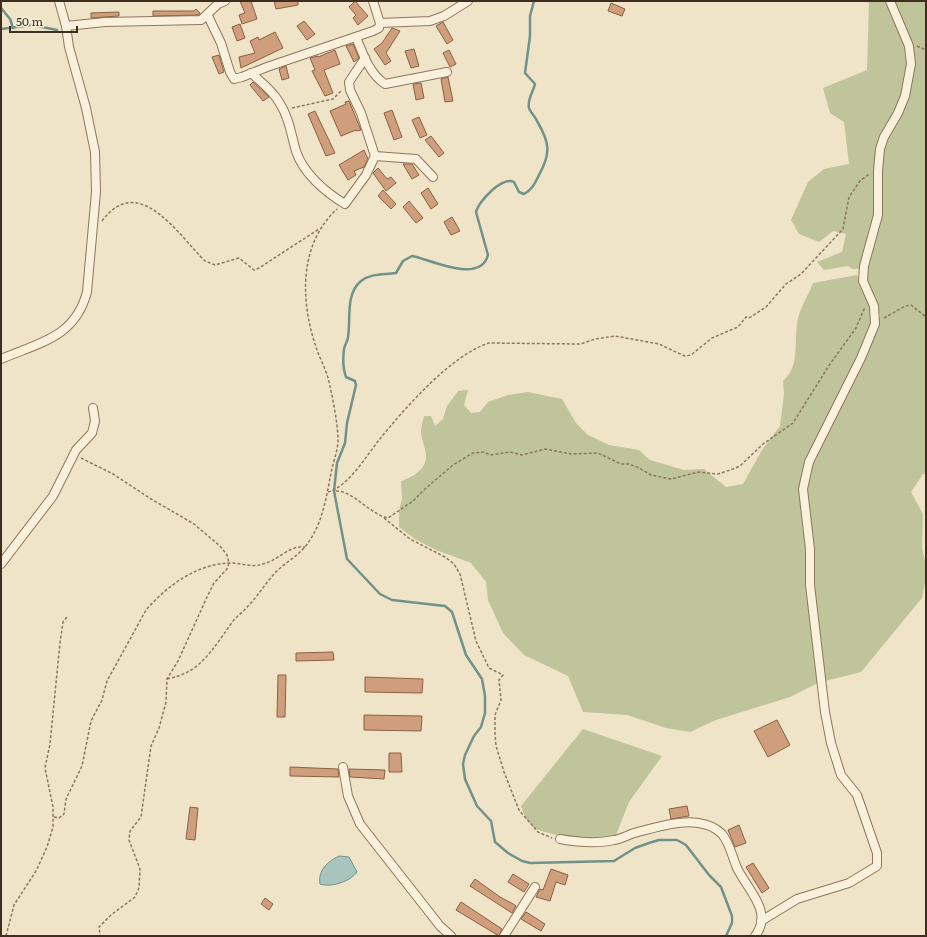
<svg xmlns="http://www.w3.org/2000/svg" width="927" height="937" viewBox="0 0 927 937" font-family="Literata,serif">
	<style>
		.cemetery { fill: #bfc49a }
		.water { fill: #a9c4bc; stroke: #6f938a }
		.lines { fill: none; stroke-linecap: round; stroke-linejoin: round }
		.stream { stroke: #6f938a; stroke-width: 2.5 }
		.building { fill: #cf9f7d; stroke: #8d5f41 }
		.street-casing { stroke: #8d765c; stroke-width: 10 }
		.path { stroke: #8d765c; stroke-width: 1.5; stroke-dasharray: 3 2; stroke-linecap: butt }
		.street { stroke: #faf1dc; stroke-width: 8 }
	</style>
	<rect width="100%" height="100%" fill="#f0e4c8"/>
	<g class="cemetery">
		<path d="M869,1H926V474H923L911,492L923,514L922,548L926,565V578L922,598L861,672L825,681L812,581L806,487L811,465L878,323L880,315L862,269H852L848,266L824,270L817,262L842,252L846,234L833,231L819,242L799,234L791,220L808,182L824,169L849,164L844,122L830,113L823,88L867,70Z"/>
		<path d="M857,275L860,286L872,307L873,322L800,491L801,516L808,545L820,682L790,697L716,720L690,732L666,728L627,715L583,712L568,676L524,655L503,633L488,600L486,582L471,563L436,550L415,539L399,527V511L402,499L401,481C411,478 427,469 426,456C426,448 421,440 421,431C421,426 423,421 424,416H431L435,426L443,419L447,406L458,391L468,390L464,405L471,413L480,412L488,402L508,395L528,392L562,399L576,423L588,435L609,445L639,450L650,460L684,470L704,469L726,487L743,484L762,450L780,426L784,394L783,381C800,366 794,344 797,323C799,310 808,296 813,283Z"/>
		<path d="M583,729L662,756L629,802L616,835L599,840L563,837L535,829L526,819L521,806Z"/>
	</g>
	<path class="water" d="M339,856L349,857L357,872C351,881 331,888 320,884C318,870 327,862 339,856Z"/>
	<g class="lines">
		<g class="stream">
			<path d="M534,1L530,16V36L525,73L535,84C533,92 527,100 529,108C530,112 535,116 537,121C550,143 551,153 539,175C535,183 532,190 524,194L519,192L514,182C502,176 478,202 476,212L488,255C480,285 430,259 412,256L403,261L396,273C384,275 371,273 361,281C345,294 351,320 348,337C348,341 345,344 344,349C343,357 343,369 346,377L355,381L356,385L347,423L345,443L337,463L334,491L347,559L380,594L392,600L445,606L452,612L466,655L482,679L485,696V713L481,727L474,736L465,755L463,764L465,779L477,806L491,821L495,842L508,853L522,861L530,863L614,861L635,848L649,843L659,840H677L686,845L709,875L721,887L732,916V923L726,936"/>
			<path d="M1,8L10,19L13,28"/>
			<path d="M1,29L32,25L57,30"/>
		</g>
	</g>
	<g class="building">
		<path d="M240,1H251L257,19L242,24L239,15L245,13Z"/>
		<path d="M274,1H298V5L276,9Z"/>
		<path d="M355,1L368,16L358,25L353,18L356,15L349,7Z"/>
		<path d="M611,3L625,9L622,16L608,11Z"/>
		<path d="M196,9L200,13L199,15L153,16V11H194Z"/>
		<path d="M119,12V16L91,18V13Z"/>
		<path d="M304,21L315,34L307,40L297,26Z"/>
		<path d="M443,22L453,40L447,44L436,26Z"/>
		<path d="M240,24L245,38L237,41L232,27Z"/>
		<path d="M392,28L400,31L386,53L391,61L385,65L374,49L382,43Z"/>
		<path d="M275,32L283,48L241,68L239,57L255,53L250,41L258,37L259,40Z"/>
		<path d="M353,44L359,58L354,62L346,46Z"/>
		<path d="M414,49L419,66L411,68L405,51Z"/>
		<path d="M335,50L340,64L324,70L333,93L325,96L312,71L315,70L310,58L318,56V57Z"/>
		<path d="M449,50L456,64L450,67L443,53Z"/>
		<path d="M219,55L224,72L219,74L212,57Z"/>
		<path d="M286,66L289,78L282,80L279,69Z"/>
		<path d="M448,77L453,101L445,102L441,79Z"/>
		<path d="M253,82L269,97L263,101L250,85Z"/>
		<path d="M421,83L424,98L416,100L413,84Z"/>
		<path d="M349,101L361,130L356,131V130L341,136L330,111L346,104L345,102Z"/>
		<path d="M392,110L402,137L394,140L384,113Z"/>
		<path d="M315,111L335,153L326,156L308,114Z"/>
		<path d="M419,117L427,135L420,138L412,120Z"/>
		<path d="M431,136L444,153L439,157L425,140Z"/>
		<path d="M364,150L368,159L364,167L354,171L356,175L348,180L339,165Z"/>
		<path d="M403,164H412L419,175L412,179Z"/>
		<path d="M378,168L387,179L391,177L396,183L386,191L373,173Z"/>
		<path d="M428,188L438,204L431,209L421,193Z"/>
		<path d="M383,190L396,204L391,209L378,196Z"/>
		<path d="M409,201L423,218L416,223L403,207Z"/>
		<path d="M452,217L460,231L451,235L444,222Z"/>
		<path d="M333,652L334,660L296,661V653Z"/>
		<path d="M278,675H286L285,717H277Z"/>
		<path d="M365,677L423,679L422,693L365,692Z"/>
		<path d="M364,715L422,716L421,731L364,730Z"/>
		<path d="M777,720L790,745L768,757L754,731Z"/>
		<path d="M389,753H401L402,772H389Z"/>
		<path d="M290,767L338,769L339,777L290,776Z"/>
		<path d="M349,769L385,770L384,779L350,777Z"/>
		<path d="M687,806L689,816L671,819L669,809Z"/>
		<path d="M190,807L198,808L195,840L186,839Z"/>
		<path d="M739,825L746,843L735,847L728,830Z"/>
		<path d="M753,863L769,888L762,893L746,867Z"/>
		<path d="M551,869L568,875L565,885L556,882L550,901L536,897L540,889L543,890Z"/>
		<path d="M513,874L529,884L524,892L508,882Z"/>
		<path d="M475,879L500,897L515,905L516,906L512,913L470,886Z"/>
		<path d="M265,898L273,904L269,910L261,904Z"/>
		<path d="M461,902L502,929L499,936L456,910Z"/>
		<path d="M526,912L545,924L541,931L521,919Z"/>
	</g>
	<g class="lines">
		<defs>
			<g id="street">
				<path d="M208,16L221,43L230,72L234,79L242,77L267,67L373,31L379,28L380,23L373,1"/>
				<path d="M380,23L430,21L444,16L468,1"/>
				<path d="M66,26L105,22L201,20L218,4L225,1"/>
				<path d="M356,37C363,54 369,73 385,84L447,72"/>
				<path d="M365,58L349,82L350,90L361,113L375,156L416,159L433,177"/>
				<path d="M251,73C261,82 273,91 279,102C289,117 291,134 296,151C303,173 325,192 345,204L366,175L375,156"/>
				<path d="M1,359C38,343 75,338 87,292L96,192L95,152L86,108L69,47L66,26L59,1"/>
				<path d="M1,564L53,496L76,450L92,433L95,421L93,408"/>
				<path d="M343,767L348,796L360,824L440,926L451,936"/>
				<path d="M560,839C577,842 597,844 614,840C621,839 628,835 634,833C654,828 678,820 698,823C707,824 715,827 722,834C730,844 732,856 737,868C747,889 774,912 755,936"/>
				<path d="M761,921L797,899L849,883L877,866V853L857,795L841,775L831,743L825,712L810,585V549L803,489L809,462L861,358L875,324L874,306L863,281L864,266L878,215V171L880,149L884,137L898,113L905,96L911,64L909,46L890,1"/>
				<path d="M504,936L535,887"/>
			</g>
		</defs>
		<use href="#street" class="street-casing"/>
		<g class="path">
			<path d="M917,46L926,50"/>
			<path d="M292,108L333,99L342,90"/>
			<path d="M102,221C139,171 179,236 205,261L215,265L239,258L254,270L259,268L319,229"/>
			<path d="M884,318L905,306L911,305L926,317"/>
			<path d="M81,458L113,474L151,499L194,524L220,546L227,555L229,563L227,569L214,583L207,597L178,661L167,679L166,702L159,728L151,746L141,817L130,831L129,840L140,869L139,888L135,897L111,915L99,927L100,936"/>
			<path d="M336,491C354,491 369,514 388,518L413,501L425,489L453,465L473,453L484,452L490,455L510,452L522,455L545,449L571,454L598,453L621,464H629L639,468L651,475L671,479L698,472L718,474L733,469L740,466L763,444L793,423L830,364L856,328L865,307"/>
			<path d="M328,492C348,487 367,455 379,440C404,409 451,355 489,343L581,344L595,339L615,336L659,344L678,353L685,356L691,355L712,338L738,327L746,317L749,318L766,307L786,284L801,274L843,229L849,197L860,181L869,174"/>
			<path d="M384,518L410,539L445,557L454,564L460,574L476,641L489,668L503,675L499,680L501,700L495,715V733L496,746L504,772L519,810L538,832L552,838"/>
			<path d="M167,679C197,673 207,657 224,634C228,628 233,620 239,615C253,603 262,588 274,574C283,564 295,558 304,548C322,527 326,499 331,473C333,462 338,451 338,440C338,424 332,394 328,378C325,367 319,357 316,347C300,300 299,244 337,209"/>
			<path d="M54,817L59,818L64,814L66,799L82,766L91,721L102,700L107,681L146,610C167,586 196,564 230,563C241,563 253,568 263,564C279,560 289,545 305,547"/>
			<path d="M6,936L14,905L36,871L47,847L53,827V807L45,768L50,744L60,643L63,622L67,617"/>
		</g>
		<use href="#street" class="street"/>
	</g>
	<rect width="927" height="937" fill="none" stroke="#3d2e20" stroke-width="4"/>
	<path d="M10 26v6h67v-6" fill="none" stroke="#3d2e20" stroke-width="2"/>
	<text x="16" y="26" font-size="12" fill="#3d2e20" stroke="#f7eed8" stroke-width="3" paint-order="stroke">50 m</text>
</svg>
